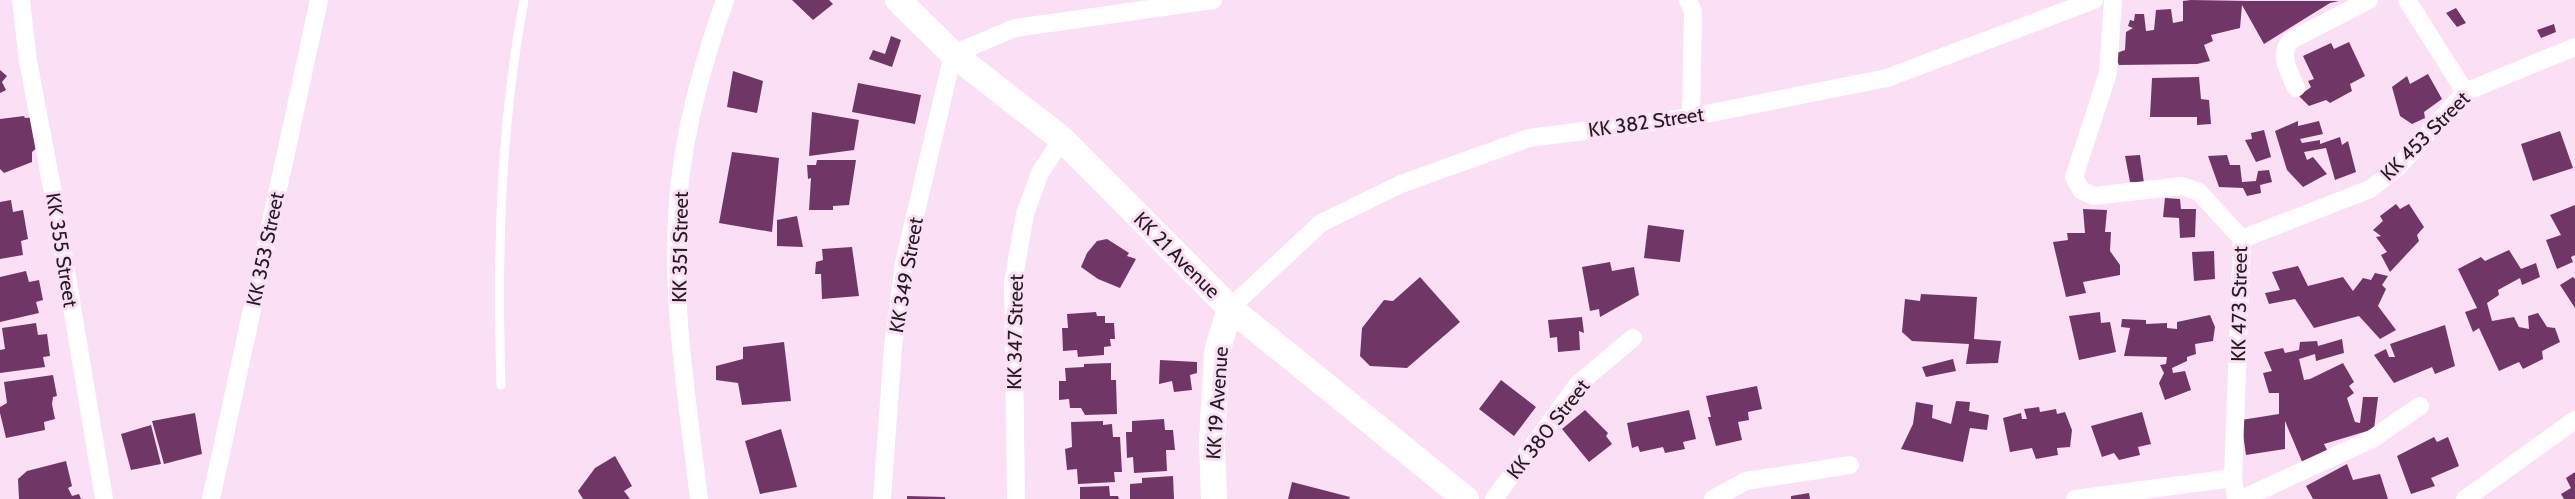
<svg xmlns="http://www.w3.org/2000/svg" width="2575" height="499" font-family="Cabin,sans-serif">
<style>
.building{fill:#703766}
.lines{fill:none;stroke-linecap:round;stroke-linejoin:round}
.lane{stroke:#fff;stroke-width:9}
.street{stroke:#fff;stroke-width:18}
.secondary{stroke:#fff;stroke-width:26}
.labels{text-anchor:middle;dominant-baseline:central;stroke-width:6;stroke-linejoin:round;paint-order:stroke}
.street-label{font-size:20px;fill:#241a22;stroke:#fbdff4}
</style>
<rect width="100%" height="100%" fill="#fbdff4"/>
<path class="building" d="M792,0H829L833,4L813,20Z
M2191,0L2249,1H2339L2330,3L2264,44L2242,5L2240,28L2211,35L2213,41L2204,45L2210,61L2197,64L2119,65L2114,54L2125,50L2126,32L2133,28L2128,26L2130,20L2134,21L2135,14H2144L2146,31L2154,30L2156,10L2171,9L2173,23L2183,21V1Z
M2456,8L2466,23L2457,27L2446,13Z
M2554,24L2556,32L2541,38L2537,30Z
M891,36L901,40L892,67L869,59L873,50L885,54Z
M2349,42L2365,76L2350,84L2352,91L2330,103L2326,100L2309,106L2299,96L2311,87L2308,81L2314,79L2303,56L2331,43L2334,49Z
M0,70L7,76L2,82L6,90L0,93Z
M733,71L763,81L757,113L727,107Z
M2428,74L2442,99L2424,112L2425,118L2412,124L2400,116L2392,87L2407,76L2410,84Z
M2199,77L2201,99L2209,100L2211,124L2197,125V117H2150L2152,78Z
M858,83L921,95L915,124L852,112Z
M812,112L859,120L854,150L809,156Z
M24,116L25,118L37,117L40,145L32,152V162L4,173L0,169V119Z
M2298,121V126L2319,121L2323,134L2300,139L2302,143L2320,140V144L2340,137L2342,145L2348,141L2356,172L2335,180L2326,148L2304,152L2307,160L2313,157L2327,174L2303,187L2287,170L2275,131Z
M2264,130L2271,157L2256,162L2245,140L2252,139L2251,133Z
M2560,131L2573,168L2533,181L2521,144Z
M732,152L779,158L772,232L719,223Z
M2140,155L2144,183L2130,182L2125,156Z
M2227,155L2230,165H2240L2242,182L2256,181L2258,171L2269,170L2272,182L2260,185L2261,193L2247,196L2243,188L2219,187L2208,156Z
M817,160H856L849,205L833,206V210H809L811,178L808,179L807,165H816Z
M2165,198L2180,199L2181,209H2196L2195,237L2180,238L2179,218L2163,217Z
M11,200L13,212L23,210L28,239L21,241L23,255L0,259V202Z
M2396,204L2400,209L2409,204L2424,227L2417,235L2419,241L2390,272L2381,255L2387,252L2376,237L2381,236L2373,230L2383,221L2380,216Z
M2575,205V255L2571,257L2573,262L2557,269L2546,240L2561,235L2550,215Z
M2083,209L2107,210L2105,232H2111L2110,251L2120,265V275L2083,282L2086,293L2066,297L2053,242L2068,240L2067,233H2085Z
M797,216L803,247L777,246V220Z
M1648,225L1684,230L1680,262L1644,258Z
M1107,239L1129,253L1127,256L1136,259L1120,288L1098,279L1081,267L1087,253L1097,241Z
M852,247L859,296L822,299L821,274H815L816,262L823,260L822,249Z
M2509,250L2521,269L2536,263L2540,277L2522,285L2520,278L2498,290L2499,295L2487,303L2492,321L2514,317L2519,327L2529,329L2528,316L2538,313L2547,327L2555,328L2560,342L2542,351L2543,359L2523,369L2519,362L2499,371L2479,328L2473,332L2465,312L2477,308L2458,269L2481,257L2485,261Z
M2214,251L2215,279L2194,281L2192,252Z
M1610,262L1612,271L1634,267L1639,295L1600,317L1599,309L1590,311L1582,267Z
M2298,266L2308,286L2343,277L2353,291L2363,278L2371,280L2375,273L2388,276L2382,285L2386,289L2378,306L2396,330L2380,339L2359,316L2314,328L2295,299L2269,304L2265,293L2280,290L2272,272Z
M26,271L29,282L39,280L43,300L36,302L39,313L0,322V277Z
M1420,277L1460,322L1407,368L1370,366L1360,356L1362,328L1384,300L1393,301Z
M2573,277L2575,279V308L2560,285Z
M1921,294L1977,297L1974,339L2001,341L1998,363L1966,364L1969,344L1912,341L1902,332L1905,299L1920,301Z
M1096,312L1097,316H1105V323H1114L1115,339H1110L1111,346L1104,347V355L1078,357L1077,350L1063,351L1062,328H1068L1067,314Z
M2100,312L2101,323L2110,322L2116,352L2079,360L2069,316Z
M2210,315L2215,327L2213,341L2195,344L2196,354L2187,357V361L2172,368L2173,373L2185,371L2191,390L2165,400L2159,383L2164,373L2160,365L2166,364L2167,357L2124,356L2130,328L2121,327L2122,319L2146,320V324L2167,323V328L2177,329V322Z
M1582,317L1584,333L1579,331L1580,350L1558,352L1557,337L1550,338L1548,320Z
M36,323L38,335L47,334L50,356L43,357L45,367L0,373V350L5,349L2,328Z
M2445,325L2455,366L2435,374L2432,367L2394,383L2374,355L2386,349L2389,357H2395L2390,344Z
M2342,339L2344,353L2316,361L2315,354L2299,359L2304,380L2310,379L2343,363L2354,382L2349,386L2354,393L2347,398L2355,422L2360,423L2363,397H2378L2374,429L2324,444L2330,456L2303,464L2285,421V449L2246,455L2241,420L2279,414V393H2269L2263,373L2272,371L2264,352L2283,348L2285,353L2299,350L2300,342L2317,341L2318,346Z
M784,342L791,401L742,405L738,383L716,380V366L743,359V347Z
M1953,359L1956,371L1926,377L1922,367Z
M1160,360L1197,362V373L1190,375L1192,390L1174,392L1172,381L1159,384Z
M1111,363V380H1116L1117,414L1085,415L1081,408H1070L1069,399L1059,400V381H1066L1065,368L1084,367V364Z
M53,375L57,396L53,397L52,404L55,419L44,422L45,430L6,438L0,413V407L7,403L4,382Z
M1501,380L1536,407L1514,436L1479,409Z
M1757,386L1762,409L1748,412L1749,420L1738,422L1742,440L1716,446L1708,417H1711L1706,396Z
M1956,401L1970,402L1969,411L1989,415L1987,430L1970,428L1963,462L1901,449L1913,424L1916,402L1933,405L1932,418L1951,424Z
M2039,407L2040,412L2056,409L2057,414L2065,412L2072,430L2070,447L2057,448L2058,455L2036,459L2032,448L2010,452L2003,418L2021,413L2022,419H2027L2024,409Z
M1585,410L1608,433L1606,436L1612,444L1589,462L1562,429Z
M1689,410L1696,439L1683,442L1685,449L1665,453L1663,447L1640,452L1638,446L1632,448L1627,423Z
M2142,412L2151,444L2138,447L2140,455L2119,460L2114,453L2102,457L2091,426Z
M195,413L202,454L164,464L152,421Z
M1164,419L1165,430H1173L1175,450H1166L1167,471L1134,473L1133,457L1127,458L1126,432H1132V421Z
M1103,421V425L1112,424L1113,437H1120L1122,472H1114L1115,482L1078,484L1077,469L1067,470L1065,449L1072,447L1071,422Z
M151,425L161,464L131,470L121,434Z
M781,429L797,487L760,494L745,441Z
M2434,437L2437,442L2448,437L2459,466L2431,478L2435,486L2411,494L2397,456Z
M615,456L632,486L624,491L630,499H583L578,491L595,468Z
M66,461L72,486L68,488L72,496L79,494L81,499H19L18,479L27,471Z
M2347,464L2353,480L2380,474L2388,499H2313L2306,486Z
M2575,472V499H2564L2561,494L2571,488L2566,478Z
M1173,476L1174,499H1130V484L1142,483V478Z
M1292,482L1350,497L1349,499H1288Z
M1109,486L1110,496H1118L1119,499H1080V487Z
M1809,493L1810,499H1791V496Z
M907,496L945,497V499H907Z"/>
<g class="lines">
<path class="lane" d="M501,385C497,255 500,128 524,0"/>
<path class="street" d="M21,0L28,61L53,193L104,499
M1688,0L1693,12L1691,117
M2113,0L2108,73L2074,177L2081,190L2094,196L2182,186L2199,192L2242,239L2233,478L2236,499
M2407,0L2465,92
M2296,88C2289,71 2278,55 2291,40L2369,0
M2242,239L2370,189L2397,168L2465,92L2575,47
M1230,308L1321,223L1401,184L1529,138L1691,117L1887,78L2094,0
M211,499L319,0
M699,499C686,387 665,271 683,159C691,105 707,51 725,0
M882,499L893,347L904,263L953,54L1015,28L1213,0
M1016,499L1013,283L1025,214L1040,173L1062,139
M1494,499L1578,384L1633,338
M1713,499L1746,481L1850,465
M2075,499L2233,478
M2242,499L2372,439L2420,406
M2465,499L2575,420"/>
<path class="secondary" d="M898,0L953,54L1062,139L1230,308L1466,499
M1214,499L1212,442L1217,352L1230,308"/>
</g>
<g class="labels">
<g class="street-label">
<text transform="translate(1646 122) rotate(-8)">KK 382 Street</text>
<text transform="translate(2425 136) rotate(-45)">KK 453 Street</text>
<text transform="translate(680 247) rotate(-89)">KK 351 Street</text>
<text transform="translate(265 249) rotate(-78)">KK 353 Street</text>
<text transform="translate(62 250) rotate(81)">KK 355 Street</text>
<text transform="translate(1177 255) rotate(45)">KK 21 Avenue</text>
<text transform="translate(906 275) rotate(-80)">KK 349 Street</text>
<text transform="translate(2239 304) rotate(-89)">KK 473 Street</text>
<text transform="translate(1015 332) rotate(-89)">KK 347 Street</text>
<text transform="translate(1217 403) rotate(-86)">KK 19 Avenue</text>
<text transform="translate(1548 429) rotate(-52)">KK 380 Street</text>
</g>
</g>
</svg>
